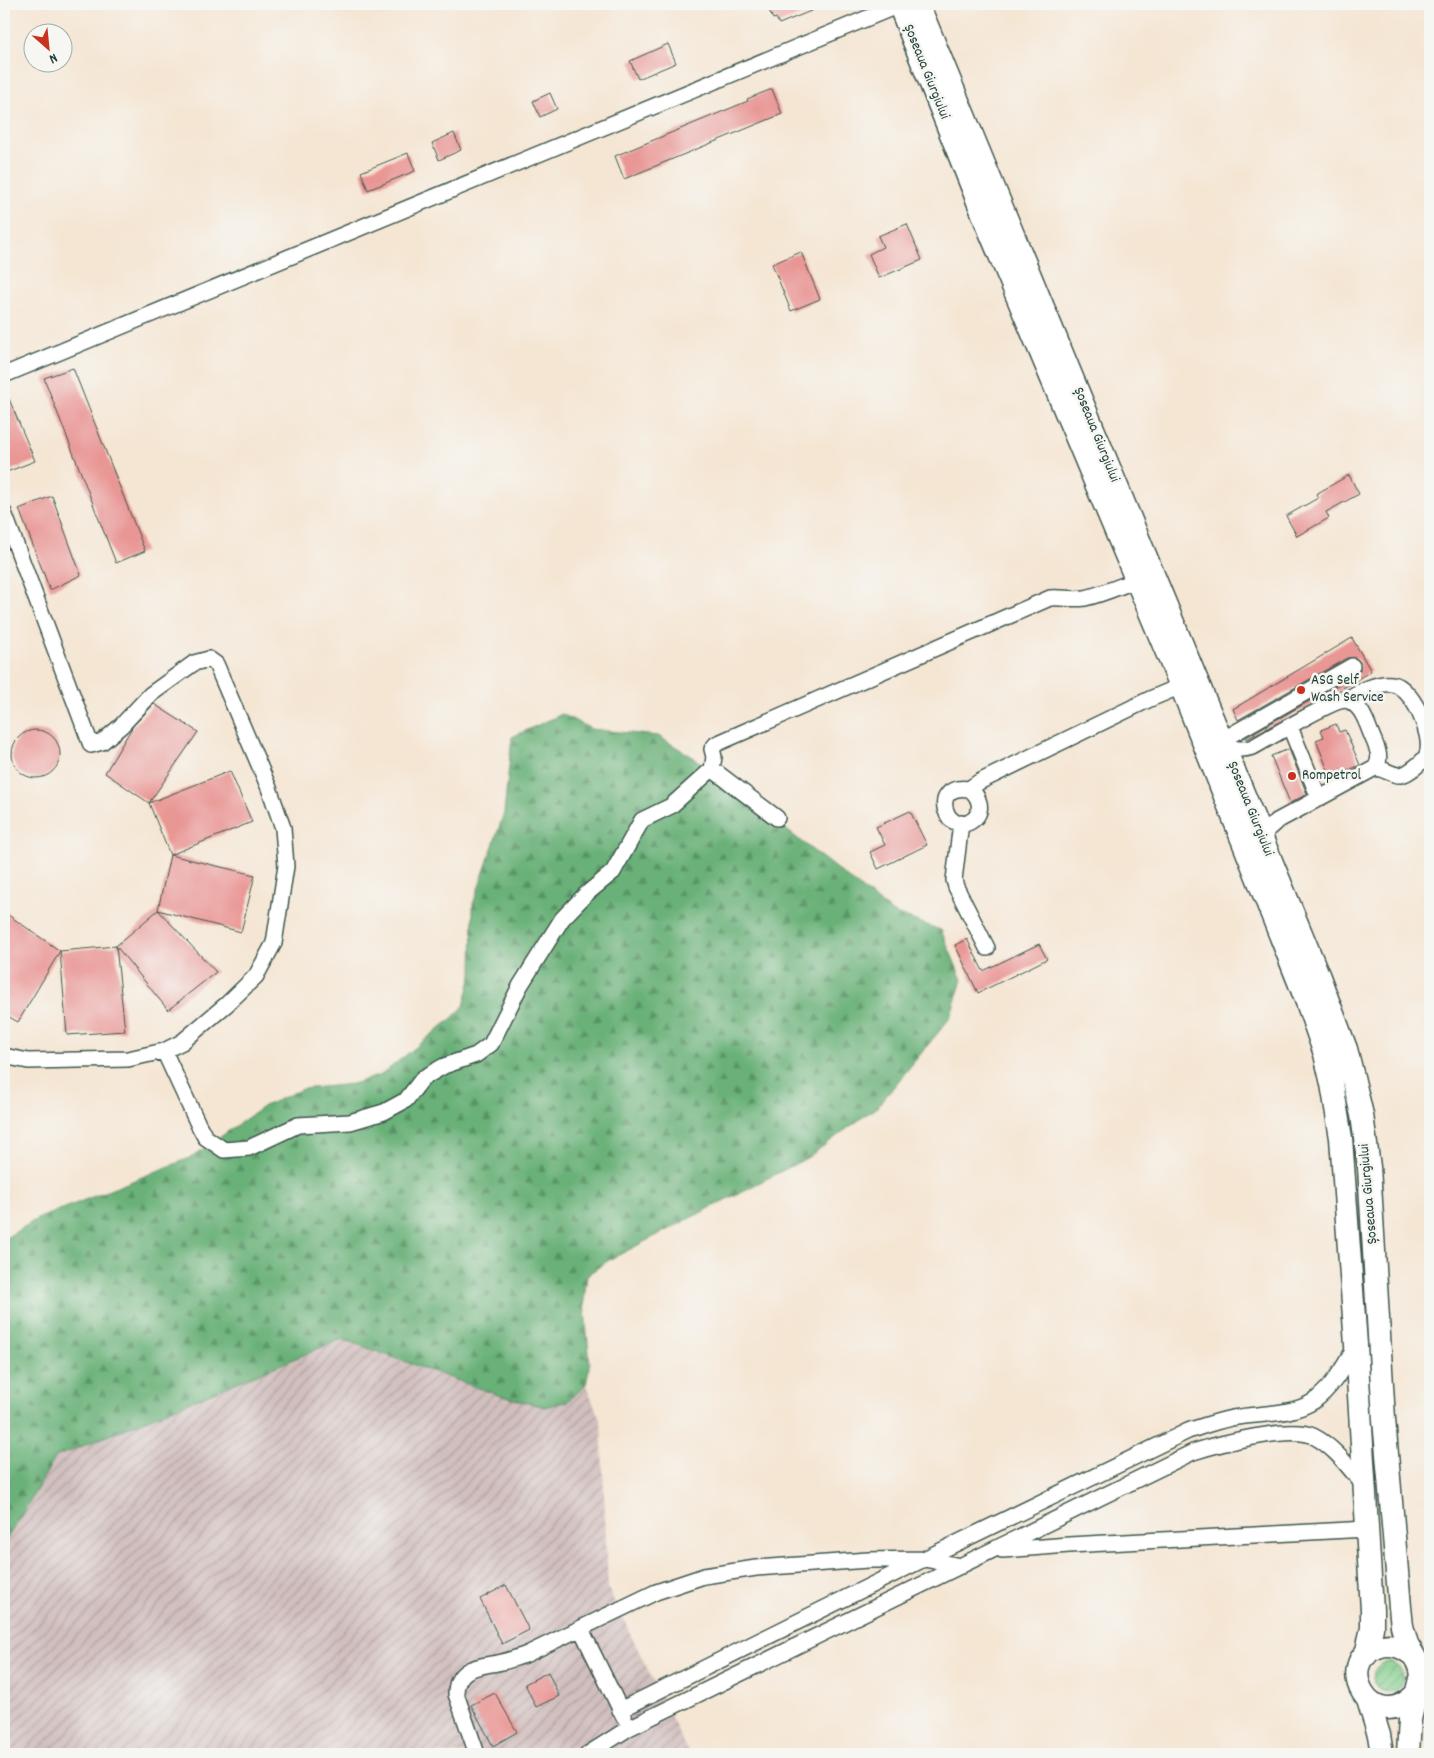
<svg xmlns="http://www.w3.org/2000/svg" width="1434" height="1758" font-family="Dekko,sans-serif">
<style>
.industrial{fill:url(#industrial-furrows)}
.forest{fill:url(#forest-firs);stroke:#447756}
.garden{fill:url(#garden-furrows);stroke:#508660}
.building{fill:#e99795}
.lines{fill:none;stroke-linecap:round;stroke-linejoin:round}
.minor-casing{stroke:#3f564c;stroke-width:18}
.highway-casing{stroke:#3f564c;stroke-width:25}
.minor{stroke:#fff;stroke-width:15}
.highway{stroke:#fff;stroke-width:22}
.poi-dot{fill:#c8321e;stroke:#f6f6f2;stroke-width:2}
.labels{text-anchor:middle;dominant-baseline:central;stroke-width:5;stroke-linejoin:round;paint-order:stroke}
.street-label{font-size:15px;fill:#1f3d34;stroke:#f6f6f2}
.poi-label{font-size:15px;fill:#1f3d34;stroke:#f6f6f2;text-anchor:start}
</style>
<defs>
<pattern id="industrial-furrows" width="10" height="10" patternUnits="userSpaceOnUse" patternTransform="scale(1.25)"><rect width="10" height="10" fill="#d1bfbe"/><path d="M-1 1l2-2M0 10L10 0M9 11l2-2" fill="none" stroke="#a99c9b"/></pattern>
<pattern id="forest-firs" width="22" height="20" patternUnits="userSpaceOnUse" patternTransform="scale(1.25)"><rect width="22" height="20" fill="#69b178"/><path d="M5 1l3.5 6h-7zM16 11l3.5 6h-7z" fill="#569163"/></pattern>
<pattern id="garden-furrows" width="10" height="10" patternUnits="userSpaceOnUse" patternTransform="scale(1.25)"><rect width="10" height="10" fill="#82ce8d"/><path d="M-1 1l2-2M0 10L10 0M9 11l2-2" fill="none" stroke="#6aa874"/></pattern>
</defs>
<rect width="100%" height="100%" fill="#f6f6f2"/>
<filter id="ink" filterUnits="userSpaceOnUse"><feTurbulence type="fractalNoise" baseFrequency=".02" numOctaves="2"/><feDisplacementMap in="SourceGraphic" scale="10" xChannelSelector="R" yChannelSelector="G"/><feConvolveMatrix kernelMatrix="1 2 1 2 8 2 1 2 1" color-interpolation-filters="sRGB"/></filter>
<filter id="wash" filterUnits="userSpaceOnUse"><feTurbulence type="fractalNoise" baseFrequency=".0096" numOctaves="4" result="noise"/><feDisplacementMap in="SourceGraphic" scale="20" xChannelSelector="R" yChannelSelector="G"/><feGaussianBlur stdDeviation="1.12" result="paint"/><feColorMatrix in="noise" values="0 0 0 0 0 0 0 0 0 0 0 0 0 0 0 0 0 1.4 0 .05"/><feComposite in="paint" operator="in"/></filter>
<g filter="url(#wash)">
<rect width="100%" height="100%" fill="#f5e6d4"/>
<path class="industrial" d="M342,1339L498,1395L545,1407L568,1401L586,1385L601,1422L608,1588L689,1754H4V1544L56,1457Z"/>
<path class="forest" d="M562,714L591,729L658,736L693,757L893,913L941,930L962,980L950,1018L878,1106L807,1158L609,1260L587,1275L584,1300L590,1364L586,1385L568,1401L545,1407L498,1395L342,1339L56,1457L4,1544V1239L37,1219L192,1157L264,1106L302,1089L352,1084L381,1075L451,1019L464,1006L472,975L473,904L504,813L512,737Z"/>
<path class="garden" d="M1373 1677a15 15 0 1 1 30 0a15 15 0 1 1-30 0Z"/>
<g id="blocks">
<path class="building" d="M778,4H828L779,24L776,18L773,19L768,8Z
M668,44L676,63L638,79L630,61Z
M772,89L782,114L624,179L615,156L748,101L747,99Z
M550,93L557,109L540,117L533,101Z
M454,133L461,150L439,160L432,143Z
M408,153L415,171L368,190L361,172Z
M907,224L922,260L879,278L869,254L883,247L878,236Z
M801,252L820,299L791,311L772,264Z
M73,368L145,551L116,563L44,378Z
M4,387L35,461L4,473Z
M1349,475L1359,494L1326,512L1329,518L1297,536L1286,516L1318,498L1316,494Z
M52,496L81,575L50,590L19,509Z
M1352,638L1371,671L1330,696L1246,739V737L1357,674L1360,670V662L1356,658H1347L1238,720L1233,709Z
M154,704L198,732L149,803L105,773L133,726Z
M1336,724L1339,732L1345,730L1360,765L1331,778L1316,740L1324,737L1321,730Z
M12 754a24 24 0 1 1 48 0a24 24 0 1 1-48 0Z
M1289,749L1307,794L1290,803L1271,756Z
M230,771L252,822L170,855L149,803Z
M910,811L927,845L878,869L870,852L885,845L876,827Z
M170,855L255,875L241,932L158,910Z
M158,910L216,972L168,1010L116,946Z
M4,912L60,951L18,1022L4,1014Z
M967,939L983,971L1039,944L1047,959L978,993L955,945Z
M116,946L125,1031L67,1035L60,951Z
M506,1585L529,1630L502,1644L480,1599Z
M548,1672L559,1696L536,1707L525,1684Z
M495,1693L517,1732L493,1746L471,1705Z"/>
</g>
</g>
<g filter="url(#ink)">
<use href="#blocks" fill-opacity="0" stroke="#3f564c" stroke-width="1"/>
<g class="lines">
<defs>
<path id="minor" d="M4,375L899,5
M4,513L91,745L102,742L121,726L151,694L194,663L209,659L216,664L269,788L283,828L286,866L274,943L256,976L227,1004L182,1042L164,1051L128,1059L28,1061L4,1056
M1345,700C1359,692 1376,682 1392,684C1412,686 1434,736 1427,754C1425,760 1419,764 1414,768C1410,771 1406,774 1401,775C1392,776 1384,768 1375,768
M1290,727L1319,798
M1222,740L1352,666
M1224,744C1234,749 1241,751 1253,747C1268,739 1337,696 1349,701C1362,706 1367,724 1372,736C1376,746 1383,758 1375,768L1277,821L1268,829L1262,839
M712,769L777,818
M969,789C979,795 984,810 974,819C948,841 926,783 969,789L979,782L1150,699L1181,686
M961,823L954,880L956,887L987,948
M164,1051L198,1124L205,1137L224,1150L249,1148L298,1125L350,1122L384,1112L406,1100L423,1078L444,1066L476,1055L491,1044L520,986L562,919L585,895L613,872L642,820L671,806L712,769L714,757L712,749L716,744L1050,598C1061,597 1073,600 1085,598C1103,594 1120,586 1137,580
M1002,1550L1069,1545L1367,1529
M581,1629L624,1717
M620,1710L924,1559L1188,1431C1203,1426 1217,1421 1232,1418C1258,1413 1291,1416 1314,1401C1333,1387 1344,1366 1356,1346
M477,1754L456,1694C456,1665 481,1667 502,1662C510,1660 518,1657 525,1655L656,1592L704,1576L756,1568L868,1560L924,1559L961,1566
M588,1754L629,1728L1193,1452C1218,1444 1291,1425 1313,1436C1335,1447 1350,1469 1365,1487"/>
<path id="highway" d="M899,4L991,234L1181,686L1307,1002L1325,1054L1332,1084L1341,1138L1356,1345L1372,1610V1628L1366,1655
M918,4L1319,977L1346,1049L1353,1077L1362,1115L1369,1167L1384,1419L1400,1607L1402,1626L1407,1644L1419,1665L1421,1675L1410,1719L1408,1754
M1414,1656C1403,1647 1392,1642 1378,1647C1332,1661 1371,1738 1415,1695
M1368,1700L1379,1735L1382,1754"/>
</defs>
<use href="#minor" class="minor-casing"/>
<use href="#highway" class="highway-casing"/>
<use href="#minor" class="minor"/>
<use href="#highway" class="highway"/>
</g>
</g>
<g class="poi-dot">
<circle cx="1301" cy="690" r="5"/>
<circle cx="1292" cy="776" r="5"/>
</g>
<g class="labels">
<g class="street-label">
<text transform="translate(926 72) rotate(68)">Șoseaua Giurgiului</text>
<text transform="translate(1096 435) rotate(68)">Șoseaua Giurgiului</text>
<text transform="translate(1250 809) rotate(68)">Șoseaua Giurgiului</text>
<text transform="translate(1369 1194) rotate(-95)">Șoseaua Giurgiului</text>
</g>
<g class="poi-label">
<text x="1311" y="681">ASG Self<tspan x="1311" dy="17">Wash Service</tspan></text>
<text x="1302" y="776">Rompetrol</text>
</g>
</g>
<rect width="1434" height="1758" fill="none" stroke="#f6f6f2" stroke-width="20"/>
<g transform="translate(48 48) rotate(153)"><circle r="24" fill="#f6f6f2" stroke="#a0aca6"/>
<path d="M0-4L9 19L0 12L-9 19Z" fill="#c8321e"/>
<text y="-8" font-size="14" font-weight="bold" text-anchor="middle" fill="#1f3d34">N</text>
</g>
</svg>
